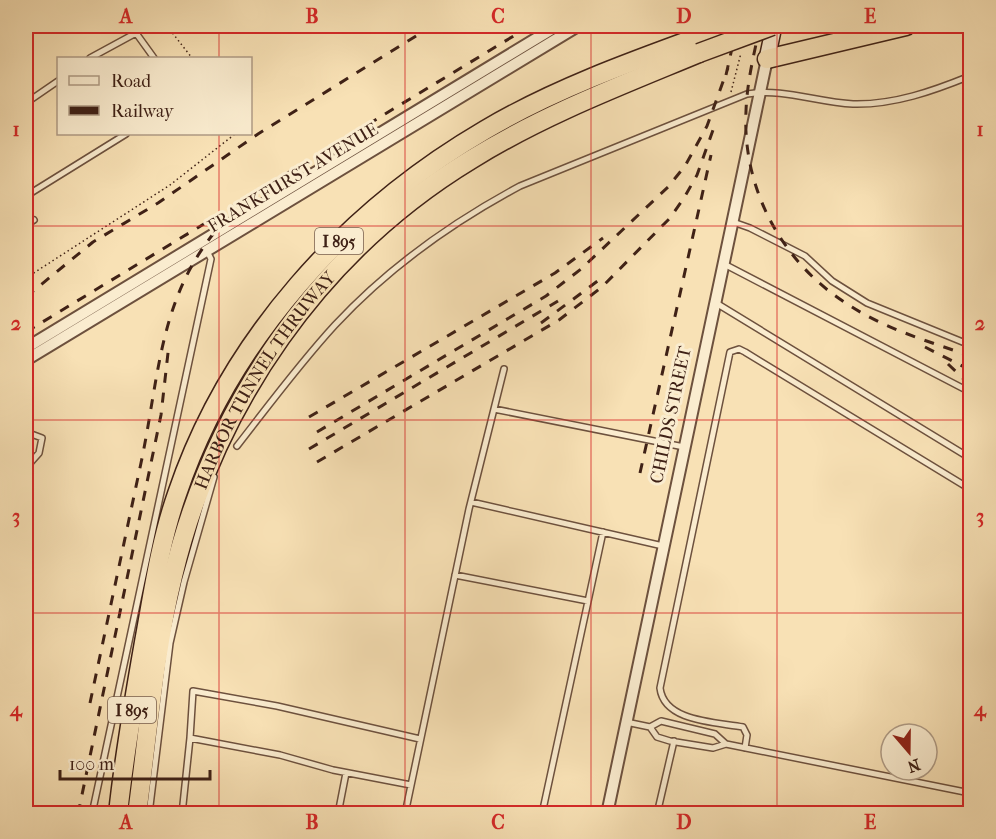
<svg xmlns="http://www.w3.org/2000/svg" width="996" height="839" font-family="'IM FELL French Canon',serif">
<style>
.lines{fill:none;stroke-linecap:round;stroke-linejoin:round}
.lane-casing{stroke:#6d513e;stroke-width:8}
.street-casing{stroke:#6d513e;stroke-width:14}
.secondary-casing{stroke:#3f2116;stroke-width:18}
.highway-casing{stroke:#3f2116;stroke-width:21}
.path{stroke:#3f2116;stroke-width:1.5;stroke-dasharray:1.5 3;stroke-linecap:butt}
.lane{stroke:#faeccf;stroke-width:5}
.street{stroke:#faeccf;stroke-width:10}
.secondary{stroke:#faeccf;stroke-width:15}
.highway{stroke:#f8e1b5;stroke-width:18}
.rail{stroke:#3f2116;stroke-width:3;stroke-dasharray:10 10;stroke-linecap:butt}
.highway-bridge-casing{stroke:#3f2116;stroke-width:21;stroke-linecap:butt}
.highway-bridge{stroke:#f8e1b5;stroke-width:18}
.grid{fill:none;stroke:#d62828;stroke-width:1.5;stroke-opacity:0.55}
.labels{text-anchor:middle;dominant-baseline:central;stroke-width:6;stroke-linejoin:round;paint-order:stroke}
.shield{fill:#faeccf;stroke:#775e4e;stroke-width:1.5}
.shield-label{font-size:16px;font-weight:bold;fill:#3f2116}
.street-label{font-size:18px;fill:#3f2116;stroke:#faeccf}
.neatline{fill:none;stroke:#d62828;stroke-width:2}
.grid-label{font-size:20px;text-anchor:middle;font-weight:bold;fill:#d62828}
</style>
<rect width="100%" height="100%" fill="#f8e1b5"/>
<filter id="stains"><feTurbulence type="fractalNoise" baseFrequency=".00333" numOctaves="4"/><feColorMatrix values="0 0 0 0 .2 0 0 0 0 .09 0 0 0 0 .02 0 0 0 .5 -.17"/></filter>
<radialGradient id="worn" r=".72"><stop offset=".6" stop-color="#630" stop-opacity="0"/><stop offset="1" stop-color="#630" stop-opacity=".3"/></radialGradient>
<g class="lines">
<defs>
<path id="lane" d="M90,58L136,33L154,58
M26,103L58,81
M26,196L126,134
M733,222L750,228L805,256L832,281L867,303L970,345
M26,225L34,220
M724,264L970,392
M716,303L970,458
M494,409L684,447
M26,432L42,438L39,453L31,462L26,460
M237,446C269,405 300,363 335,325C389,267 451,223 520,186L747,94C783,88 816,102 853,104C894,105 933,91 970,76
M471,502L663,546
M455,575L588,601
M626,722L650,727L657,737L670,741L713,748L726,744L715,734L661,721L650,727
M726,744L970,793
M745,748L747,735L743,727C716,722 664,722 660,688L730,352L739,349L745,352L970,489
M411,785L333,770L280,755L190,738L193,691L277,706L420,739
M406,809L432,814
M92,814L211,259L207,251
M149,814L170,643L184,582L214,477
M182,814L190,738
M338,814L346,773
M405,814L469,509L504,369
M542,814L603,532
M657,814L674,741
M966,814L970,794"/>
<path id="street" d="M26,348L557,26
M26,360L578,26
M607,814L767,59"/>
<path id="secondary" d="M767,59L774,26"/>
<g id="highway">
<path d="M767,59L906,26"/>
<path d="M118,814C124,756 134,699 144,642C153,593 160,542 177,494C229,340 345,212 485,130C561,85 647,56 729,26"/>
<path id="s1" d="M137,814C148,734 154,654 173,576C214,404 320,251 472,159C543,115 622,85 699,53"/>
</g>
</defs>
<use href="#lane" class="lane-casing"/>
<use href="#street" class="street-casing"/>
<use href="#secondary" class="secondary-casing"/>
<use href="#highway" class="highway-casing"/>
<path class="path" d="M167,26L192,58
M731,92L741,53
M26,278L170,185L235,134"/>
<use href="#lane" class="lane"/>
<use href="#street" class="street"/>
<use href="#secondary" class="secondary"/>
<use href="#highway" class="highway"/>
<path class="rail" d="M760,26C754,54 747,82 746,111C742,191 784,266 852,307C888,330 931,342 970,356
M726,75L737,26
M26,297L93,242L158,203L258,134L432,26
M541,323L599,280
M26,332L530,26
M925,347L970,370
M948,364L970,385
M309,417L555,273L603,238
M317,432L546,296L581,269L668,187L685,166L707,126L728,68
M309,449L558,301
M317,462L559,320L602,287L670,218L684,198L697,175L713,130
M640,473L711,155
M90,703C107,623 124,543 141,463C161,368 159,286 232,213
M78,814L161,415L169,344"/>
<defs>
<path id="highway-bridge" d="M699,53L772,26"/>
</defs>
<use href="#highway-bridge" class="highway-bridge-casing"/>
<use href="#highway-bridge" class="highway-bridge"/>
</g>
<path class="grid" d="M219,26V58M405,26V814M591,26V814M777,26V814M219,134V814M26,226H970M26,420H970M26,613H970"/>
<g class="labels">
<g class="shield">
<rect x="315" y="228" width="48" height="26" rx="4.5"/>
<rect x="108" y="697" width="48" height="26" rx="4.5"/>
</g>
<g class="shield-label">
<text x="339" y="241">I 895</text>
<text x="132" y="710">I 895</text>
</g>
<g class="street-label">
<text transform="translate(293 178) rotate(-31)">FRANKFURST AVENUE</text>
<text stroke="none"><textPath href="#s1" startOffset="459">HARBOR TUNNEL THRUWAY</textPath></text>
<text transform="translate(671 415) rotate(-78)">CHILDS STREET</text>
</g>
</g>
<rect width="996" height="839" fill="none" stroke="#f8e1b5" stroke-width="66"/>
<rect x="57" y="57" width="195" height="78" fill="#faeccf" stroke="#af9b85" stroke-width="1.5"/>
<rect x="69" y="76" width="30" height="9" fill="#faeccf" stroke="#af9b85" stroke-width="1.5"/>
<text x="111" y="87" font-size="18" fill="#3f2116">Road</text>
<rect x="69" y="106" width="30" height="9" fill="#3f2116" stroke="#af9b85" stroke-width="1.5"/>
<text x="111" y="117" font-size="18" fill="#3f2116">Railway</text>
<g transform="translate(909 752) rotate(160)"><circle r="28" fill="#faeccf" stroke="#af9b85" stroke-width="1.5"/>
<path d="M0-4.5L10 22L0 15L-10 22Z" fill="#8f2418"/>
<text y="-9" font-size="16" font-weight="bold" text-anchor="middle" fill="#3f2116">N</text>
</g>
<path d="M60 770v9h150v-9" fill="none" stroke="#3f2116" stroke-width="3"/>
<text x="69" y="770" font-size="18" fill="#3f2116" stroke="#faeccf" stroke-width="4.5" paint-order="stroke">100 m</text>
<rect x="33" y="33" width="930" height="773" class="neatline"/>
<g class="grid-label">
<text x="126" y="23">A</text>
<text x="312" y="23">B</text>
<text x="498" y="23">C</text>
<text x="684" y="23">D</text>
<text x="870" y="23">E</text>
<text x="16" y="136">1</text>
<text x="980" y="136">1</text>
<text x="16" y="330">2</text>
<text x="980" y="330">2</text>
<text x="16" y="523">3</text>
<text x="980" y="523">3</text>
<text x="16" y="716">4</text>
<text x="980" y="716">4</text>
<text x="126" y="829">A</text>
<text x="312" y="829">B</text>
<text x="498" y="829">C</text>
<text x="684" y="829">D</text>
<text x="870" y="829">E</text>
</g>
<rect width="100%" height="100%" filter="url(#stains)"/>
<rect width="100%" height="100%" fill="url(#worn)"/>
</svg>
